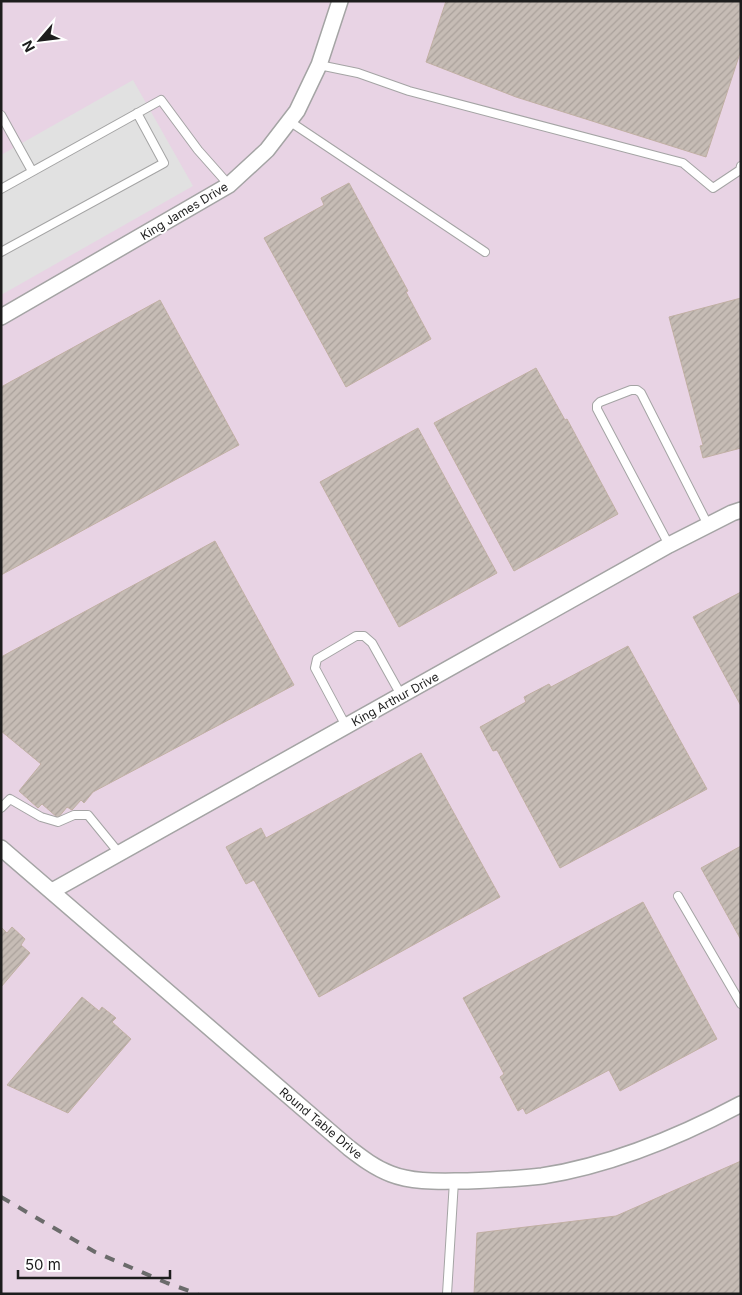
<svg xmlns="http://www.w3.org/2000/svg" width="742" height="1295" font-family="Inter,sans-serif">
<style>
.industrial{fill:#e8d3e4}
.parking{fill:#e1e1e1}
.building{fill:url(#building-hatch);stroke:#c1b0a4}
.lines{fill:none;stroke-linecap:round;stroke-linejoin:round}
.service-casing{stroke:#a4a4a4;stroke-width:10}
.minor-casing{stroke:#a4a4a4;stroke-width:18}
.service{stroke:#fff;stroke-width:8}
.minor{stroke:#fff;stroke-width:15}
.rail{stroke:#6b6b6b;stroke-width:4;stroke-dasharray:10 10;stroke-linecap:butt}
.labels{text-anchor:middle;dominant-baseline:central;stroke-width:4;stroke-linejoin:round;paint-order:stroke}
.street-label{font-size:12px;fill:#1d1d1d;stroke:#fff}
</style>
<defs>
<pattern id="building-hatch" width="6" height="6" patternUnits="userSpaceOnUse" patternTransform="scale(1.25)"><rect width="6" height="6" fill="#c6bcb5"/><path d="M-1 1l2-2M0 6l6-6M5 7l2-2" fill="none" stroke="#aaa19b"/></pattern>
</defs>
<rect width="100%" height="100%" fill="#efeae2"/>
<path class="industrial" d="M1,1H741V1294H1Z"/>
<path class="parking" d="M133,80L193,186L1,295V155Z"/>
<path class="building" d="M446,1H741V50L706,157L516,97L426,62Z
M349,183L408,291L406,292L431,339L346,387L264,238L324,205L321,198Z
M741,298V448L703,458L700,446L703,445L669,317Z
M160,300L239,445L1,575V387Z
M536,368L565,420L567,419L618,514L514,571L434,423Z
M418,428L497,573L399,627L320,482Z
M215,541L294,685L93,792L84,803L81,800L72,810L67,807L58,818L42,804L38,808L19,791L41,764L1,731V657Z
M741,592V706L693,617Z
M628,646L707,789L560,868L497,750L493,751L480,727L526,702L524,697L549,684L551,687Z
M421,753L500,897L319,997L254,880L246,884L226,847L261,828L266,838Z
M741,846V940L701,868Z
M643,902L717,1039L620,1091L609,1070L526,1114L523,1108L518,1111L500,1077L504,1074L463,998Z
M1,927L7,933L12,927L25,939L21,945L30,953L1,987Z
M82,997L99,1011L102,1007L116,1018L112,1022L131,1039L68,1113L7,1085Z
M741,1161V1294H474L477,1233L616,1216Z"/>
<g class="lines">
<defs>
<path id="service" d="M319,65L358,73L409,91L683,163L713,188L740,170L741,166
M1,115L32,171
M289,121L485,252
M1,189L161,100L198,150L229,185
M1,252L164,163L137,113
M669,545L597,409V405L600,402L631,390H637L641,393L708,525
M346,726L315,668L317,659L356,636H364L372,643L401,695
M1,808L10,799L41,817L58,822L74,815H88L119,853
M678,896L741,1004
M447,1294L454,1181"/>
<path id="minor" d="M1,317L229,185L267,150L297,111L319,65L340,1
M1,848L349,1148C362,1158 375,1168 391,1174C414,1183 442,1181 466,1181C491,1180 517,1179 542,1176C612,1165 679,1137 741,1104
M52,891L669,545L732,513L741,510"/>
</defs>
<use href="#service" class="service-casing"/>
<use href="#minor" class="minor-casing"/>
<use href="#service" class="service"/>
<use href="#minor" class="minor"/>
<path class="rail" d="M1,1197L95,1252L167,1283L198,1294"/>
</g>
<g class="labels">
<g class="street-label">
<text transform="translate(184 211) rotate(-31)">King James Drive</text>
<text transform="translate(395 699) rotate(-29)">King Arthur Drive</text>
<text transform="translate(321 1123) rotate(40)">Round Table Drive</text>
</g>
</g>
<rect width="742" height="1295" fill="none" stroke="#1d1d1d" stroke-width="5"/>
<g transform="translate(40 40) rotate(242)" stroke="#ffffff" stroke-width="4" paint-order="stroke">
<path d="M0-4L9 19L0 12L-9 19Z" fill="#1d1d1d"/>
<text y="-8" font-size="14" font-weight="bold" text-anchor="middle" fill="#1d1d1d">N</text>
</g>
<path d="M18 1270v8h152v-8" fill="none" stroke="#1d1d1d" stroke-width="2.5"/>
<text x="25" y="1270" font-size="15" fill="#1d1d1d" stroke="#ffffff" stroke-width="4" paint-order="stroke">50 m</text>
</svg>
